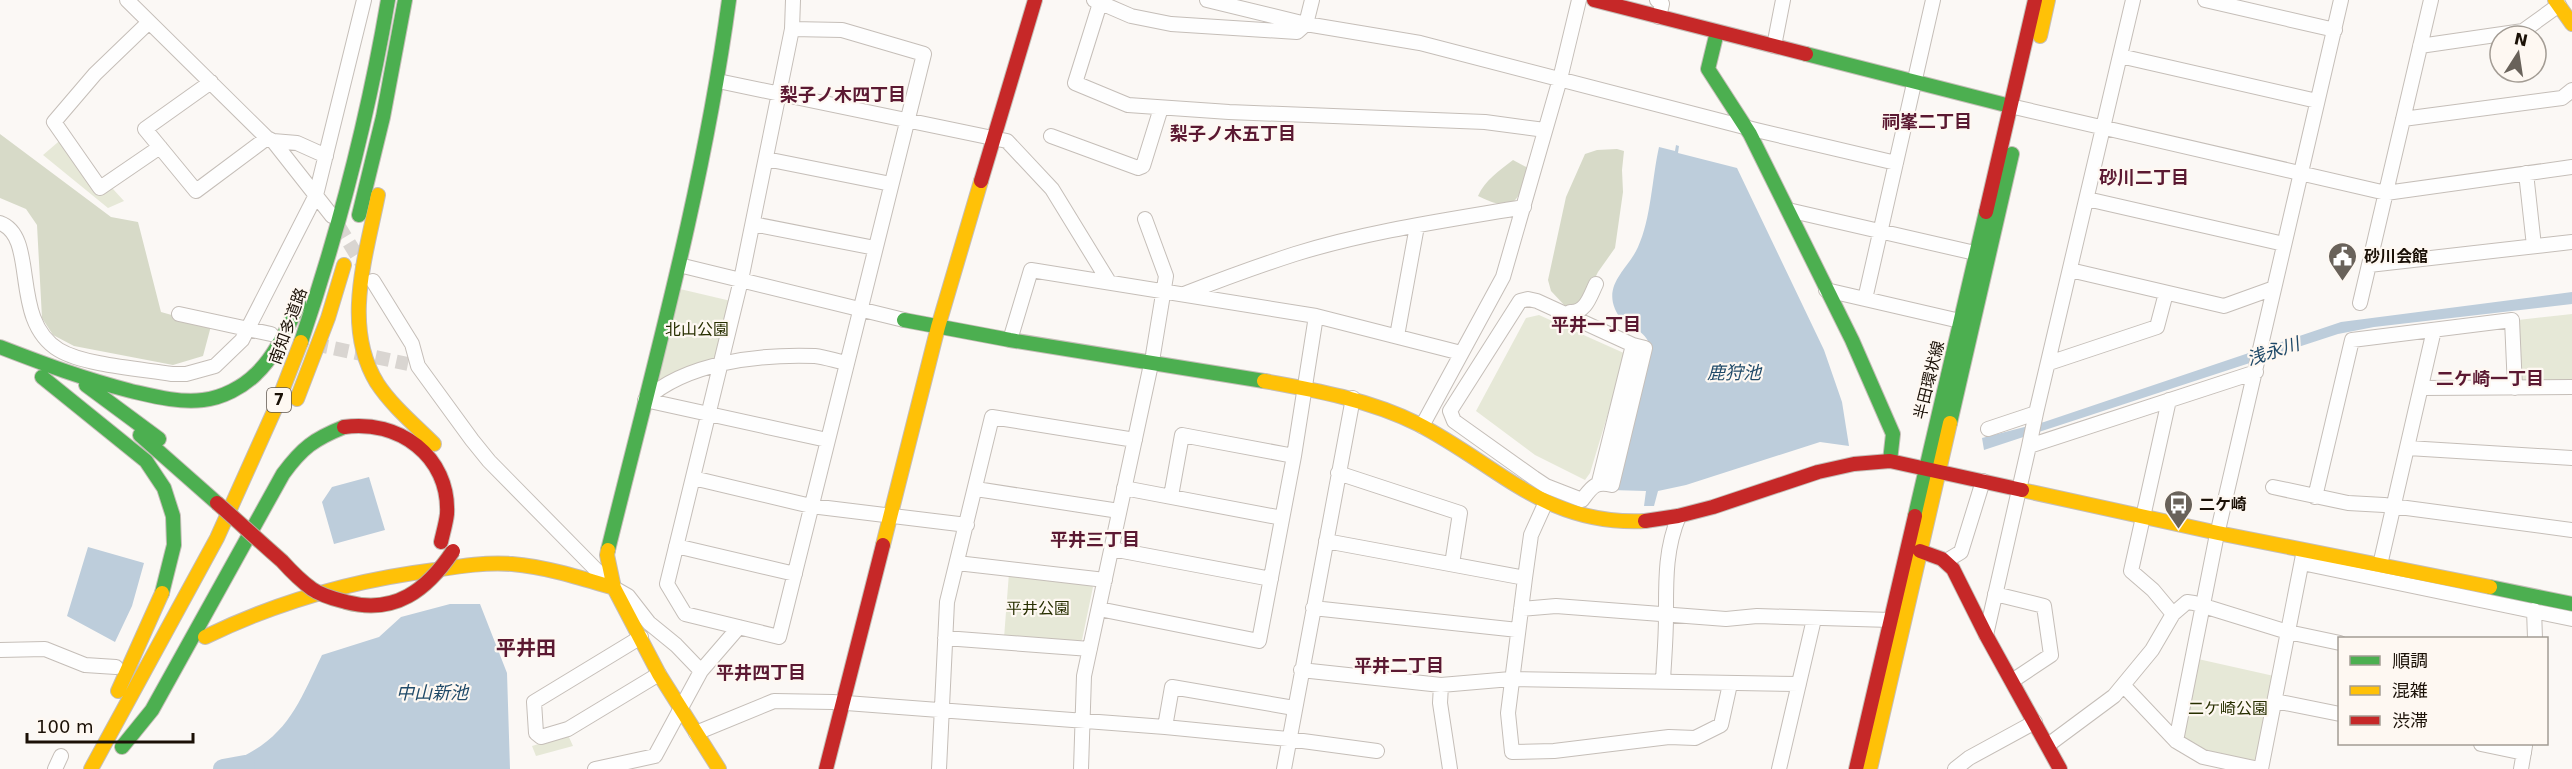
<svg xmlns="http://www.w3.org/2000/svg" width="2572" height="769" font-family="'DejaVu Sans','Noto Sans JP',sans-serif">
<style>
.green{fill:#e6e8d7}
.forest{fill:#d7dac8}
.water{fill:#bdcddb}
.lines{fill:none;stroke-linecap:round;stroke-linejoin:round}
.river{stroke:#bdcddb;stroke-width:20}
.street-tunnel{stroke:#d9d5d1;stroke-width:14;stroke-dasharray:14 7;stroke-linecap:butt}
.street-casing{stroke:#c5beb8;stroke-width:16}
.fast-casing{stroke:#c5beb8;stroke-width:16}
.slow-casing{stroke:#c5beb8;stroke-width:16}
.jam-casing{stroke:#c5beb8;stroke-width:16}
.street{stroke:#fefefe;stroke-width:14}
.fast{stroke:#4caf50;stroke-width:14}
.slow{stroke:#ffc107;stroke-width:14}
.jam{stroke:#c62828;stroke-width:14}
.jam-bridge-casing{stroke:#b7ae9c;stroke-width:16;stroke-linecap:butt}
.jam-bridge{stroke:#c62828;stroke-width:14}
.labels{text-anchor:middle;dominant-baseline:central;stroke-width:4.5;stroke-linejoin:round;paint-order:stroke}
.shield{fill:#fef8f2;stroke:#5f564e;stroke-width:1.5}
.shield-label{font-size:15px;font-weight:bold;fill:#1b1107}
.poi-label{font-size:16px;font-weight:bold;fill:#1b1107;stroke:#fef8f2;text-anchor:start}
.street-label{font-size:16px;fill:#1b1107;stroke:#fef8f2}
.park-label{font-size:16px;fill:#282f00;stroke:#fef8f2}
.neighbourhood-label{font-size:18px;font-weight:bold;fill:#5b1932;stroke:#fef8f2}
.water-label{font-size:18px;font-style:italic;fill:#1f4968;stroke:#fef8f2}
.quarter-label{font-size:20px;font-weight:bold;fill:#5b1932;stroke:#fef8f2}
</style>
<rect width="100%" height="100%" fill="#fbf8f5"/>
<path class="green" d="M64,137L100,188L113,189L124,201L108,208L43,155Z
M680,289L731,301L717,358L665,383L657,381Z
M2572,314V382L2523,383L2519,379L2518,320Z
M1539,315L1626,354L1590,473L1585,480L1535,455L1476,411L1526,318Z
M1009,573L1090,584L1093,587L1082,640L1078,642L1004,638Z
M2198,659L2274,676L2257,758L2252,762L2204,751L2185,740L2183,734Z
M568,735L573,746L536,756L532,746Z"/>
<path class="forest" d="M0,134L111,217L138,222L161,312L211,326L203,356L173,365L74,346L53,335L42,318L37,225L26,209L0,198Z
M1617,149L1624,151L1622,170L1623,192L1615,248L1598,272L1581,306L1566,307L1551,291L1548,280L1566,197L1585,154L1597,150Z
M1513,160L1528,168C1518,203 1515,214 1478,196C1485,180 1499,171 1513,160Z"/>
<path class="water" d="M1676,145L1679,146L1678,153L1737,168L1824,350L1842,402L1849,446L1820,442L1686,485L1658,491L1654,506H1644L1646,491L1611,490L1648,341C1641,327 1621,325 1615,309C1604,283 1629,268 1638,247C1651,219 1652,178 1659,147L1675,151Z
M2572,292V304L2374,327L2338,334L1984,450L1982,438L2044,422L2341,322Z
M369,477L385,530L334,544L322,502L332,487Z
M88,547L144,563L132,606L115,642L67,616Z
M450,604H480L507,673L510,769H247L242,757C290,733 300,700 322,655L379,637L401,617Z"/>
<g class="lines">
<path class="river" d="M223,769L245,765"/>
<path class="street-tunnel" d="M338,225L364,267
M314,344L408,364"/>
<defs>
<path id="street" d="M127,0L267,138L273,141L332,216
M1094,0L1131,16L1171,24L1297,32L1306,24L1312,0
M1101,0L1075,83L1128,105L1229,112L1485,122L1545,130
M1207,0L1306,24L1420,43L1756,130L1896,163
M1657,0L1662,4L1659,17
M2205,0L2335,30
M149,22L95,74L54,122L100,188L160,147
M792,29L842,30L924,54L779,637L685,614L667,584L741,280L792,29L793,0
M1774,46L1783,0
M2420,46L2523,31L2559,5
M2120,56L2317,101
M718,81L1007,141L1052,189L1109,282
M211,82L145,129L196,191L267,138
M2010,106L2386,193L2572,167
M2403,119L2562,98L2572,90
M1051,136L1138,168L1143,166L1161,108
M273,141L297,143L326,156
M766,159L891,184
M2526,173L2534,246
M2087,199L2284,244
M1788,210L1975,253
M0,223C39,237 9,320 59,350C84,365 141,369 172,374H186L215,366L242,340L316,195L364,0
M753,224L875,248
M679,265L904,320
M2369,265L2572,242
M2070,270L2224,306L2274,288
M373,281L412,344L418,366L472,440L489,461L614,588L628,596L649,623L676,645L701,671
M1826,290L1960,321
M1184,294C1220,280 1258,266 1295,254C1369,231 1448,220 1524,207
M1865,299L1933,0
M2360,303L2431,0
M179,314L271,334
M1569,318L1570,312C1586,313 1590,296 1596,284
M1397,336L1417,226
M1010,340L1031,270L1316,316L1461,353
M2049,363L2157,327L2166,293
M2422,388L2572,387
M645,400C687,362 760,354 815,356C825,357 836,361 846,363
M645,400L827,440
M2169,400L2131,571L2153,590L2173,614
M1422,426L1503,277L1560,79L1579,0
M1988,429L2036,413L2133,0
M2029,446L2036,413
M2408,448L2572,458
M1338,473L1460,513L1452,564
M693,478L811,506L967,525
M1599,482L1633,345L1537,301L1528,299L1520,301L1450,411L1454,421L1534,478L1546,486L1582,500C1592,487 1595,481 1612,485L1645,348L1633,345
M2273,487L2348,503L2384,505L2572,530
M1124,488L1282,518
M976,489L1119,511
M1171,496L1182,435L1294,456
M2315,497L2352,340L2512,320L2515,388
M1545,504L1531,535L1525,578L1508,713L1512,752L1554,751L1669,737L1695,738L1721,725L1730,684
M1326,541L1525,578
M676,546L795,574
M1112,549L1271,579
M1946,561L1961,552L1983,481
M957,563L1105,580
M2302,563L2572,619
M2380,565L2434,330
M1995,594L2044,606L2051,655L2012,681
M1313,608L1518,630
M1099,609L1259,641L1294,456L1316,316
M1521,609L1556,606L1726,619L1757,616L1891,620
M2534,610L2535,638
M1986,635L2029,446L2256,372
M641,637L534,702L536,733L541,737L568,729L659,674
M945,638L1090,649
M0,650L45,649L85,665L116,667
M1301,670L1441,685L1511,679L1799,684
M1663,681C1664,660 1666,638 1666,616C1666,582 1665,549 1679,516
M1441,685L1440,703L1450,769
M2124,686L2176,741L2203,757L2259,769
M2275,701L2340,714
M1165,727L1172,687L1294,708
M696,733L774,701L833,702L1165,727L1288,739L1377,751
M2176,741L2216,539L2341,0
M2481,744L2524,753
M2048,745L2114,696L2152,650L2173,614L2187,602L2194,603L2288,632L2340,643
M55,769L61,756
M595,769L655,756L701,671L739,627
M939,769L947,602L992,417L1135,440
M1081,769L1084,676L1153,355L1166,276L1145,219
M1284,769L1353,398
M1779,769L1814,619
M1955,769L1969,758L2035,722
M2261,769L2303,555
M2521,769L2525,746"/>
<path id="fast" d="M1717,32L1708,69L1750,134L1852,340L1893,434L1890,461
M1806,54L2010,106
M359,215L383,117L405,0
M904,320L1010,340L1264,381
M301,342C339,230 368,117 388,0
M0,347C44,364 84,379 131,391C153,396 179,403 203,400C222,398 243,387 256,374C276,355 287,328 299,304
M42,377L146,461L164,488L173,516L174,545L162,593
M86,385L159,439
M1950,423L2012,154
M140,435L217,503
M1915,516L1986,212
M608,550C653,368 704,186 729,0
M2490,587L2572,604
M122,747L152,710L283,474C302,448 314,439 344,427"/>
<path id="slow" d="M2555,0L2572,24
M2040,36L2048,0
M378,195C366,256 342,326 377,383C392,406 415,425 434,444
M1264,381C1316,390 1370,400 1418,424C1498,465 1545,526 1645,521
M297,399L328,318L344,265
M2022,490L2218,533L2490,587
M883,545L938,327L981,181
M608,550L607,555L614,588L659,674L719,769
M205,637C279,601 354,580 435,570C461,566 486,562 512,564C547,567 581,578 614,588
M118,691L162,593
M91,769L217,538L275,409L301,342
M1870,769L1950,423"/>
<path id="jam" d="M1594,0L1806,54
M981,181L1035,0
M1986,212L2035,0
M344,427C398,419 450,456 447,514C446,523 443,533 441,542
M1645,521L1678,516L1713,507L1818,472L1854,464L1890,461L2022,490
M1920,551L1942,559L1953,569L1986,635L2060,769
M826,769L883,545
M1856,769L1915,516"/>
</defs>
<use href="#street" class="street-casing"/>
<use href="#fast" class="fast-casing"/>
<use href="#slow" class="slow-casing"/>
<use href="#jam" class="jam-casing"/>
<use href="#street" class="street"/>
<use href="#fast" class="fast"/>
<use href="#slow" class="slow"/>
<use href="#jam" class="jam"/>
<defs>
<path id="jam-bridge" d="M217,503C239,522 260,542 282,561C291,571 301,581 312,589C322,596 335,599 346,602C395,615 427,590 453,551"/>
</defs>
<use href="#jam-bridge" class="jam-bridge-casing"/>
<use href="#jam-bridge" class="jam-bridge"/>
</g>
<defs>
<symbol id="civic-pin" viewBox="-11 -11 22 30"><path d="M0 17L-7.5 6A9.5 9.5 0 1 1 7.5 6Z" fill="#69625a" stroke="#fef8f2"/><path d="M-.6-6.5H3V-4.5H.6V-3L4-1V1h2V6H-6V1h2V-1L-.6-3ZM-1.2 2.5V6h2.4V2.5Z" fill="#fff"/></symbol>
<symbol id="bus-pin" viewBox="-11 -11 22 30"><path d="M0 17L-7.5 6A9.5 9.5 0 1 1 7.5 6Z" fill="#69625a" stroke="#fef8f2"/><path d="M-5-6H5V4H4V6H2V4H-2V6H-4V4H-5ZM-3.5-4V0h7V-4ZM-3.5 1.2v1.5H-2V1.2ZM2 1.2v1.5H3.5V1.2Z" fill="#fff"/></symbol>
</defs>
<g fill-rule="evenodd">
<use href="#civic-pin" x="2326" y="240" width="33" height="45"/>
<use href="#bus-pin" x="2162" y="488" width="33" height="45"/>
</g>
<g class="labels">
<rect class="shield" x="267" y="388" width="24" height="24" rx="4.5"/>
<g class="shield-label">
<text x="279" y="400">7</text>
</g>
<g class="poi-label">
<text x="2364" y="256">砂川会館</text>
<text x="2199" y="504">二ケ崎</text>
</g>
<g class="street-label">
<text transform="translate(288 326) rotate(-70)">南知多道路</text>
<text transform="translate(1929 380) rotate(-76)">半田環状線</text>
</g>
<g class="park-label">
<text x="697" y="329">北山公園</text>
<text x="1038" y="608">平井公園</text>
<text x="2228" y="708">二ケ崎公園</text>
</g>
<g class="neighbourhood-label">
<text x="843" y="94">梨子ノ木四丁目</text>
<text x="1927" y="121">祠峯二丁目</text>
<text x="1233" y="133">梨子ノ木五丁目</text>
<text x="2144" y="177">砂川二丁目</text>
<text x="1596" y="324">平井一丁目</text>
<text x="2490" y="378">二ケ崎一丁目</text>
<text x="1095" y="539">平井三丁目</text>
<text x="1399" y="665">平井二丁目</text>
<text x="761" y="672">平井四丁目</text>
</g>
<g class="water-label">
<text transform="translate(2273 351) rotate(-18)">浅永川</text>
<text x="1734" y="372">鹿狩池</text>
<text x="432" y="692">中山新池</text>
</g>
<g class="quarter-label">
<text x="526" y="648">平井田</text>
</g>
</g>
<rect x="2338" y="637" width="210" height="108" fill="#fef8f2" stroke="#a39c94" stroke-width="1.5"/>
<rect x="2350" y="656" width="30" height="9" fill="#4caf50" stroke="#a39c94" stroke-width="1.5"/>
<text x="2392" y="667" font-size="18" fill="#1b1107">順調</text>
<rect x="2350" y="686" width="30" height="9" fill="#ffc107" stroke="#a39c94" stroke-width="1.5"/>
<text x="2392" y="697" font-size="18" fill="#1b1107">混雑</text>
<rect x="2350" y="716" width="30" height="9" fill="#c62828" stroke="#a39c94" stroke-width="1.5"/>
<text x="2392" y="727" font-size="18" fill="#1b1107">渋滞</text>
<g transform="translate(2518 54) rotate(12)"><circle r="28" fill="#fef8f2" stroke="#a39c94" stroke-width="1.5"/>
<path d="M0-4.5L10 22L0 15L-10 22Z" fill="#69625a"/>
<text y="-9" font-size="16" font-weight="bold" text-anchor="middle" fill="#1b1107">N</text>
</g>
<path d="M27 733v9h166v-9" fill="none" stroke="#1b1107" stroke-width="3"/>
<text x="36" y="733" font-size="18" fill="#1b1107" stroke="#fef8f2" stroke-width="4.5" paint-order="stroke">100 m</text>
</svg>
